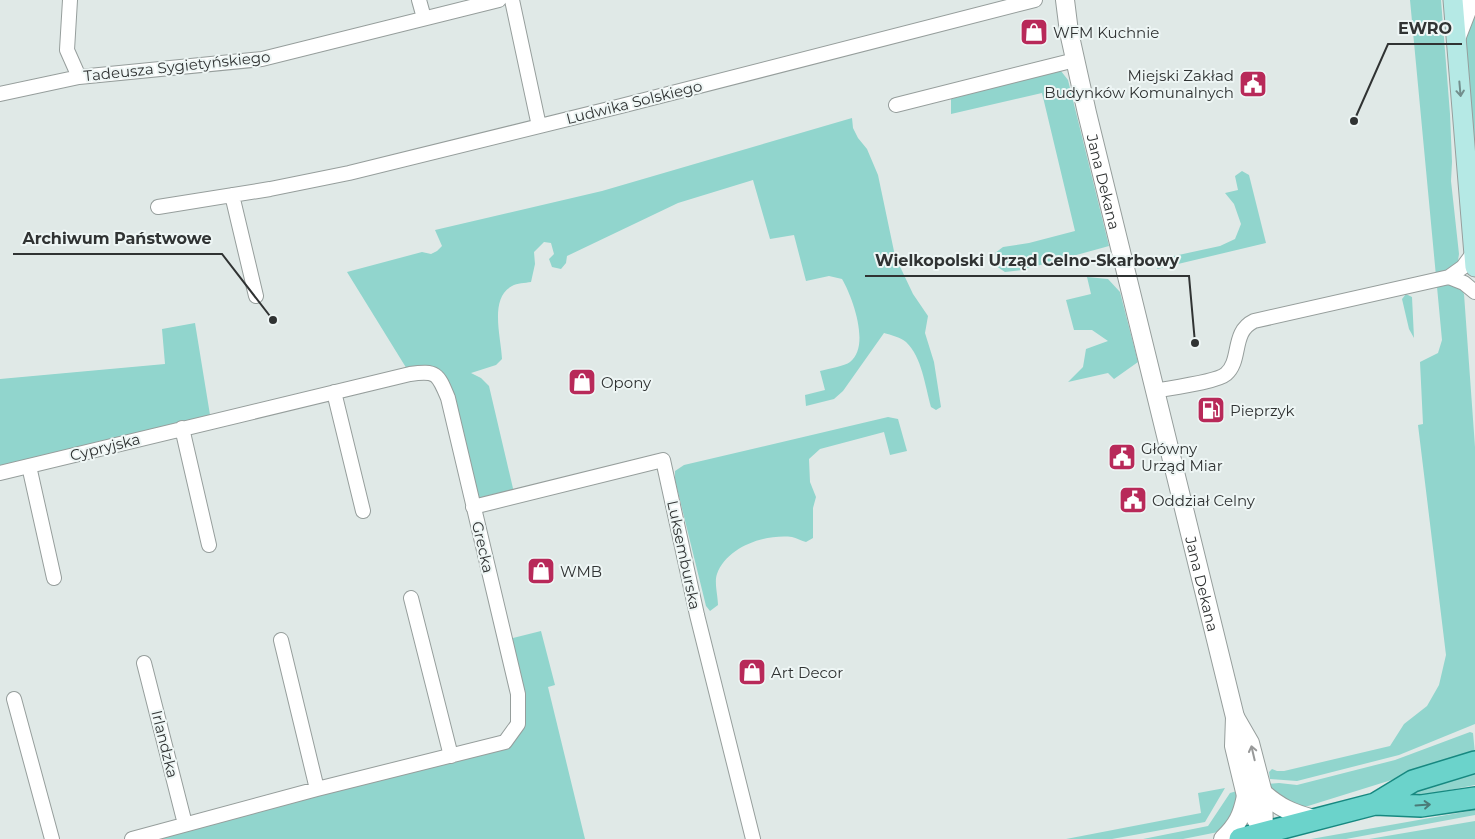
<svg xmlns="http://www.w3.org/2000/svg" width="1475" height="839" font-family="Montserrat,sans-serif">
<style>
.green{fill:#91d5cd}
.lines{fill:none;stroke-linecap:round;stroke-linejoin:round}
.minor-casing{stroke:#969e9c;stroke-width:16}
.tertiary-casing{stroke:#969e9c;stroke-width:20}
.secondary-casing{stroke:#969e9c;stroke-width:21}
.primary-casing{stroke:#178880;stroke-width:24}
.minor{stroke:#fff;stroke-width:14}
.tertiary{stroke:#fff;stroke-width:18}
.secondary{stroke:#b5e9e5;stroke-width:19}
.primary{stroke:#6bd3cb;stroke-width:21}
.oneway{stroke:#728e8c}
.oneway2{stroke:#989999}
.oneway3{stroke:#4b7b77}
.labels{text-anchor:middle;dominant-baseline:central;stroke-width:4;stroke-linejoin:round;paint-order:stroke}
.poi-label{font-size:15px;fill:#303333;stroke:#eef6f5;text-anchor:start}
.street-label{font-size:15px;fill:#303333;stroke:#eef6f5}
.leader{fill:none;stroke:#303333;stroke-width:2}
.callout-dot{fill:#303333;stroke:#eef6f5;stroke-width:2}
.callout-label{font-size:16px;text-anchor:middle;font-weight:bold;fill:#303333;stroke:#eef6f5;stroke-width:4;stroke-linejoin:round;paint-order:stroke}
</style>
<rect width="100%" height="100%" fill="#e0e9e7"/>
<path class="green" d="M1410,0H1441L1450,114L1452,162L1451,181L1459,254C1457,267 1456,282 1464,294L1475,447V724L1399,755L1297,781L1270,779L1269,772L1272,769L1277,771H1284L1390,746L1404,724L1427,706L1439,685L1446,655L1418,425L1423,424L1420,362L1438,353L1442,340Z
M1475,0V169L1462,39Z
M1061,71L1068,80L1109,246L1022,270L1005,272L996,266L995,253L1003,247L1029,243L1075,231L1042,93L951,114V99L1040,75Z
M852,118L853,128L858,138L867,149L878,175L895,256L913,294L928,316L925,333L934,362L941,407L936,410L931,407C925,386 922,357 906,342C900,337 891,335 884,333L843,391L834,399L806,406L805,395L825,390L820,371C828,369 845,366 850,362C871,346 852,296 842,279L829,276L806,281L794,235L770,239L753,180L678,203L567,256L566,263L561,269L552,267L549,259L554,254L551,243L544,242L534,252L535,264L531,282C525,283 517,283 512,286C489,298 501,337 502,359L496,365L471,373L481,378L489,386L515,497L473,507L441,382L410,374L347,272L422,252L431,254L437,251L442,246L435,230L602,191Z
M1242,171L1249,175L1266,243L1157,269L1160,259L1220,246L1235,239L1241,224L1234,204L1225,193L1238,190L1235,176Z
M1087,277L1108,279L1120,292L1138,362L1114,379L1108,373L1068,382L1083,367L1086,349L1108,341L1092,330H1074L1066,300L1091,294Z
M1406,294L1412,297L1414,338L1409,329L1402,299Z
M195,323L211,421L0,473V379L165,364L162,329Z
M888,417L898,419L907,451L890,455L884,432L820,449L809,459L810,482L816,497L813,508V538L806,542C802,541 796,538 792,537C764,534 727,547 717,574C714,582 718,596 718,605L710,611L706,606L675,480V471L684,465Z
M541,631L555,685L548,687L585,839H132L505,742L518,724L505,640Z
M1470,732L1473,733L1475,754L1308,806H1293L1265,784L1279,783L1297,785L1395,760Z
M1475,771V785L1404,799L1402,794Z
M1225,788L1205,822L1112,839H1066L1201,813L1198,793Z
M1237,791L1238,797L1236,813L1218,832L1183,839H1143L1208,826L1230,793Z
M1475,810V815L1346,839H1311Z
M1475,821V839H1369Z"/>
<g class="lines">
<defs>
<path id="minor" d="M70,0L67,50L79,77
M419,0L424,18
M512,0L539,126
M0,94L79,77L262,59L499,0
M896,105L1075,60
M232,195L256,296
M158,207L270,189L349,173L621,106L1035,0
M1449,277L1464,283L1475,292
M1154,391C1169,388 1217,382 1226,374C1242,360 1231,332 1254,321L1449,277L1463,267L1474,252
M334,392L363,511
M182,428L209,545
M29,466L54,578
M0,473L410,374C437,370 438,374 448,398L518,694V724L505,742L317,789L132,839
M473,507L663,460L697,615L753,839
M411,598L451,756
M281,640L317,789
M144,663L185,824
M14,699L52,839"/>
<g id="tertiary">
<path id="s1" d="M1065,0L1069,32L1087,113L1235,717L1234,746L1246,796L1254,816L1264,833"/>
<path d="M1456,39L1471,0"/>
<path d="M1235,717L1250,743L1263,793L1264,831"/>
<path d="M1263,793C1280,808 1292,813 1314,819"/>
<path d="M1223,839C1238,825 1242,815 1246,796"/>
</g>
<path id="secondary" d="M1453,0L1475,267"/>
<path id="primary" d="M1375,804L1421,806L1475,798
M1240,839L1375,804L1413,781L1475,762"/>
</defs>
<use href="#minor" class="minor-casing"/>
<use href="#tertiary" class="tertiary-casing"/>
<use href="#secondary" class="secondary-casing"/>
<use href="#primary" class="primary-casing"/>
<use href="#minor" class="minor"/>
<use href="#tertiary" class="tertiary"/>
<use href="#secondary" class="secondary"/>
<use href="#primary" class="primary"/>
</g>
<defs><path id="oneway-shaft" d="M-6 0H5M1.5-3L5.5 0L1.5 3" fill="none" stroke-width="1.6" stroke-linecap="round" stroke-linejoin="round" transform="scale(1.25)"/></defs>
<use class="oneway" href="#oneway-shaft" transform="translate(1460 89) rotate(85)"/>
<use class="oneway2" href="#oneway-shaft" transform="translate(1253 753) rotate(-103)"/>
<use class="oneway3" href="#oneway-shaft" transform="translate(1423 805) rotate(-4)"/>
<defs>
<symbol id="shop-square" viewBox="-11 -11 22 22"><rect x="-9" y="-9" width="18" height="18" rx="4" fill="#b82959" stroke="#eef6f5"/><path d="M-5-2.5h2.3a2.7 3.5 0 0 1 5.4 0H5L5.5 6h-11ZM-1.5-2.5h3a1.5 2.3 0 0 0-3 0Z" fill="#fff"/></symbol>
<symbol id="civic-square" viewBox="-11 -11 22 22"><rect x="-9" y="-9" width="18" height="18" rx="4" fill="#b82959" stroke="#eef6f5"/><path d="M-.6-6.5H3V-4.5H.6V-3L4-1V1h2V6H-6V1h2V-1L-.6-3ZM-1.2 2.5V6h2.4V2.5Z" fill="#fff"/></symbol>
<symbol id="fuel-square" viewBox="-11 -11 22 22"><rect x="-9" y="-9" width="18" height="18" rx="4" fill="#b82959" stroke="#eef6f5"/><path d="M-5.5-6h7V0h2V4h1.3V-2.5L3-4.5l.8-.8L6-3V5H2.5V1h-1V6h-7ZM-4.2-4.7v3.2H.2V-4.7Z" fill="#fff"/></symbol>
</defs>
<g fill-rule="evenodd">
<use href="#shop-square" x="1018" y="16" width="32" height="32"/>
<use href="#civic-square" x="1237" y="68" width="32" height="32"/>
<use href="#shop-square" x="566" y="366" width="32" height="32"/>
<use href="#fuel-square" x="1195" y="394" width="32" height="32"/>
<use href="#civic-square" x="1106" y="441" width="32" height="32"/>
<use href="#civic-square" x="1117" y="484" width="32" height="32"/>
<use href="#shop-square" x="525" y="555" width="32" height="32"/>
<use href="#shop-square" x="736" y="656" width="32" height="32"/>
</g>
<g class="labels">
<g class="poi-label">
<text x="1053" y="32">WFM Kuchnie</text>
<text x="1234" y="75" text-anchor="end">Miejski Zakład<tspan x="1234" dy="17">Budynków Komunalnych</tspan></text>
<text x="601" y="382">Opony</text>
<text x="1230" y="410">Pieprzyk</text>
<text x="1141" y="448">Główny<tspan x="1141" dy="17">Urząd Miar</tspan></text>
<text x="1152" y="500">Oddział Celny</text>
<text x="560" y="571">WMB</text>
<text x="771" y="672">Art Decor</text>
</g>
<g class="street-label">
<text transform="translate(177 66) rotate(-6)">Tadeusza Sygietyńskiego</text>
<text transform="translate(634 102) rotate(-14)">Ludwika Solskiego</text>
<text stroke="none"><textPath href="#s1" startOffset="186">Jana Dekana</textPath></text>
<text transform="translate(105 447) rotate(-14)">Cypryjska</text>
<text transform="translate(483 547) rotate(77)">Grecka</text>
<text transform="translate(684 555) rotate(78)">Luksemburska</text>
<text stroke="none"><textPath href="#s1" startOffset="600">Jana Dekana</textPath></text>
<text transform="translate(165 744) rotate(76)">Irlandzka</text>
</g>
</g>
<path class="leader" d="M1354 121L1388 44H1462M273 320L222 254H13M1195 343L1189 276H865"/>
<g class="callout-dot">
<circle cx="1354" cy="121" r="5"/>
<circle cx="273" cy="320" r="5"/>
<circle cx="1195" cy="343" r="5"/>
</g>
<g class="callout-label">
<text x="1425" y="34">EWRO</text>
<text x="117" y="244">Archiwum Państwowe</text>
<text x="1027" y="266">Wielkopolski Urząd Celno-Skarbowy</text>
</g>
</svg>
